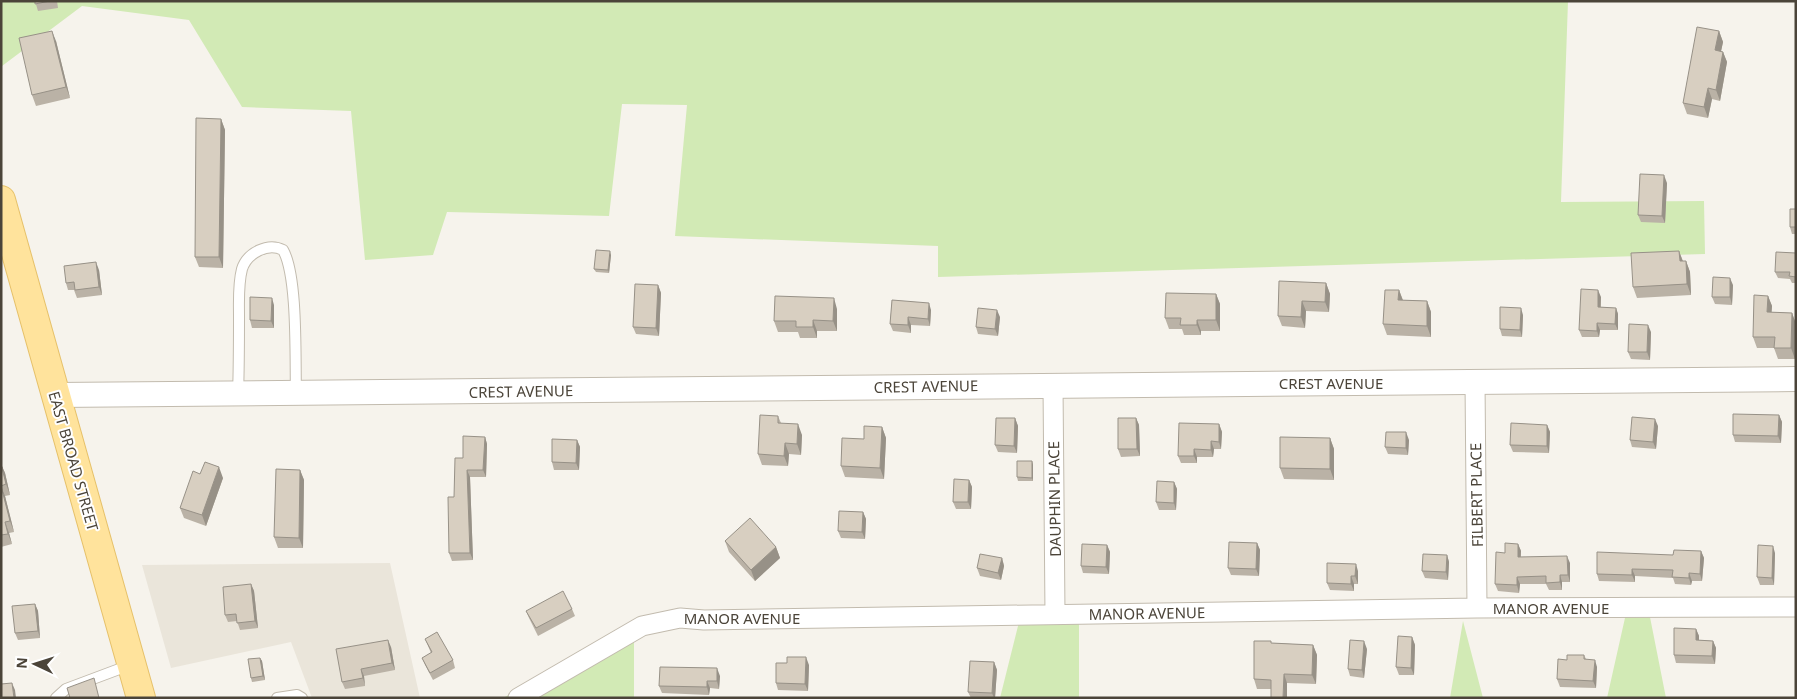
<svg xmlns="http://www.w3.org/2000/svg" width="1797" height="699" font-family="'Noto Sans',sans-serif">
<style>
.residential{fill:#eae5da}
.green{fill:#d2eab5}
.lines{fill:none;stroke-linecap:round;stroke-linejoin:round}
.service-casing{stroke:#c2bbae;stroke-width:12}
.minor-casing{stroke:#c2bbae;stroke-width:21}
.tertiary-casing{stroke:#c2bbae;stroke-width:26}
.primary-casing{stroke:#e6c16a;stroke-width:30}
.service{stroke:#fff;stroke-width:10}
.minor{stroke:#fff;stroke-width:19}
.tertiary{stroke:#fff;stroke-width:24}
.primary{stroke:#ffe39c;stroke-width:28}
.wall{fill:#bab2a6}
.shaded-wall{fill:#979187}
.building{fill:#d8cfc1;stroke:#979187}
.labels{text-anchor:middle;dominant-baseline:central;stroke-width:4;stroke-linejoin:round;paint-order:stroke}
.street-label{font-size:15px;fill:#4b4439;stroke:#fff}
</style>
<rect width="100%" height="100%" fill="#f6f3ec"/>
<path class="residential" d="M390,563L420,698H312L291,642L171,668L142,565Z"/>
<path class="green" d="M1,1H1568L1561,202L1704,201L1705,254L938,277V246L675,236L687,105L622,104L609,216L447,212L433,255L365,260L351,111L242,107L189,20L82,6L2,66Z
M1648,607L1666,698H1607L1627,609Z
M1021,614H1079V698H1000Z
M1463,621L1483,698H1450Z
M634,628V698H503Z"/>
<g class="lines">
<defs>
<path id="service" d="M238,394C239,368 239,342 239,316C239,301 238,284 242,269C247,253 268,242 283,250C298,276 295,360 296,393
M56,698L66,689L130,665
M277,698L297,695L302,698"/>
<path id="minor" d="M1475,381L1477,608
M1053,385L1055,614
M518,698L642,626L680,618L704,620L1477,608L1796,607"/>
<path id="tertiary" d="M56,395L1796,379"/>
<path id="primary" d="M1,200L141,698"/>
</defs>
<use href="#service" class="service-casing"/>
<use href="#minor" class="minor-casing"/>
<use href="#tertiary" class="tertiary-casing"/>
<use href="#primary" class="primary-casing"/>
<use href="#service" class="service"/>
<use href="#minor" class="minor"/>
<use href="#tertiary" class="tertiary"/>
<use href="#primary" class="primary"/>
</g>
<path class="wall" d="M35,1H57L58,8L38,11Z
M1719,31L1723,42L1721,51L1723,52L1727,62L1720,101L1712,99L1708,118L1687,114L1683,103Z
M56,41L70,98L36,106L32,95Z
M221,119L225,130L223,268L199,267L195,257Z
M1667,183L1665,223L1641,222L1638,215Z
M1796,209V234H1792L1790,227Z
M1679,251L1683,261H1686L1690,272L1691,295L1637,298L1633,287Z
M1796,253V283H1792L1790,279L1778,278L1775,272Z
M611,255L609,273L596,272L594,269Z
M99,270L102,295L77,298L74,290H68L66,283Z
M1326,283L1330,294L1329,312L1306,311L1305,328L1282,326L1278,316Z
M658,285L661,293L659,336L636,334L633,327Z
M1733,285L1732,305L1715,304L1712,297Z
M1399,290L1403,300L1427,301L1431,312V337L1387,335L1383,324Z
M1216,294L1220,304V331H1201V335H1184L1182,329H1169L1165,318Z
M1768,296L1772,306L1771,312L1792,313L1796,324L1795,359H1778L1774,348H1757L1753,337Z
M1601,297V307L1616,308L1618,314V330H1600L1599,337H1582L1579,330Z
M892,300L931,310L930,326L911,325V333L893,331L890,324Z
M274,305V328H252L250,320Z
M837,309V331H817V338H800L798,332H778L774,321Z
M1523,315L1522,337L1502,336L1500,329Z
M1000,317L998,336L978,334L976,327Z
M1651,332L1650,360L1631,359L1628,352Z
M1779,415L1782,422L1781,443L1735,442L1733,435Z
M778,416L781,423L802,435L801,455L789,454L788,466L762,465L758,454Z
M1015,418L1018,426L1017,453L998,452L995,445Z
M1136,418L1139,425L1140,456L1121,457L1118,449Z
M1219,424L1222,432L1221,449H1214L1213,457H1197V463H1181L1178,456Z
M1547,425L1550,432L1549,453L1513,452L1510,445Z
M1658,426L1656,449L1632,447L1630,440Z
M882,427L886,438L884,479L845,477L841,466L864,439Z
M485,437L487,444L486,477H470L473,560L452,561L449,553L454,497L463,458Z
M1330,438L1334,449V480L1284,479L1280,468Z
M577,440L580,447L579,470H554L552,462Z
M1409,440L1408,455L1388,454L1385,447Z
M1032,461L1033,465V481H1018L1017,477Z
M1,464L5,473L10,495L5,496L14,532L9,533L12,544L1,547Z
M300,470L304,480L303,548H278L274,537Z
M200,474L223,478L206,526L184,518L180,508Z
M969,480L972,487L971,509H956L953,502Z
M1174,482L1177,489L1176,510H1159L1156,502Z
M863,512L866,519L865,539L841,538L838,531Z
M725,541L776,547L780,558L755,581L729,552Z
M1257,543L1260,550L1259,576L1231,575L1228,568Z
M1518,544L1521,551V557L1570,563V582H1562V590H1549L1546,584H1520L1519,593L1498,591L1495,584L1505,553Z
M1107,545L1110,552L1109,574L1083,573L1081,566Z
M1701,551L1704,558L1702,581H1692L1691,585L1675,584L1673,578L1635,576V582L1599,581L1597,574L1673,555Z
M1775,553L1774,585H1760L1757,577Z
M1447,555L1449,562L1448,580L1425,578L1422,571Z
M1002,558L1004,566L1001,580L980,576L977,568Z
M1358,571V584H1354V591L1330,590L1327,583Z
M251,584L254,591L258,628L240,630L237,621L228,622L225,615Z
M35,604L38,611L40,638L18,640L15,633Z
M572,609L575,616L538,636L529,618L526,611Z
M1696,629L1699,636V640L1713,641L1716,648L1715,664L1676,663L1674,655Z
M1412,637L1415,645L1414,675H1399L1396,667Z
M425,639L453,660L455,668L433,680L425,665L422,658L431,653Z
M1272,643L1313,645L1317,655L1316,684L1287,683L1271,689H1257L1254,679Z
M391,647L395,670L364,676L365,686L345,689L342,682Z
M1367,649L1364,678L1350,676L1348,669Z
M1584,655L1586,659L1597,667L1596,688L1560,687L1557,679L1567,660Z
M260,658L262,661L265,680L252,682L251,678Z
M994,662L997,670L995,698H971L968,692Z
M809,665L808,691L778,690L776,683Z
M720,676L719,689L710,688L709,695L662,693L659,686Z"/>
<path class="shaded-wall" d="M52,31L56,41L70,98L66,87Z
M1719,31L1723,42L1719,61L1715,50Z
M1723,52L1727,62L1720,101L1716,90Z
M1708,88L1712,99L1708,118L1704,107Z
M221,119L225,130L223,268L219,257Z
M1664,175L1667,183L1665,223L1662,216Z
M610,251L611,255L609,273L608,270Z
M1679,251L1683,262L1680,261Z
M1686,261L1690,272L1691,295L1687,284Z
M96,262L99,270L102,295L99,287Z
M1730,278L1733,285L1732,305L1730,297Z
M1326,283L1330,294L1329,312L1325,302Z
M658,285L661,293L659,336L656,328Z
M1399,290L1403,301L1398,300Z
M1598,290L1601,297L1600,314L1598,307Z
M1216,294L1220,304V331L1216,320Z
M1768,296L1772,306L1771,323L1767,312Z
M272,298L274,305V328L271,321Z
M834,298L837,309V331L833,321Z
M1302,301L1306,311L1305,328L1301,317Z
M1427,301L1431,312V337L1427,326Z
M929,303L931,310L930,326L928,319Z
M1521,308L1523,315L1522,337L1520,330Z
M1616,308L1618,314V330L1615,324Z
M997,310L1000,317L998,336L995,329Z
M1792,313L1796,324L1795,359L1791,348Z
M908,317L911,325V333L908,325Z
M813,320L817,331V338L813,327Z
M1197,320L1201,331V335L1197,325Z
M1597,323L1600,330L1599,337L1597,331Z
M1648,325L1651,332L1650,360L1647,352Z
M1779,415L1782,422L1781,443L1778,436Z
M1015,418L1018,426L1017,453L1014,446Z
M1136,418L1139,425L1140,456L1137,449Z
M1655,419L1658,426L1656,449L1653,442Z
M798,424L802,435L801,455L797,444Z
M1219,424L1222,432L1221,449L1219,442Z
M1547,425L1550,432L1549,453L1547,446Z
M882,427L886,438L884,479L880,468Z
M1406,432L1409,440L1408,455L1406,448Z
M485,437L487,444L486,477L483,470Z
M1330,438L1334,449V480L1330,469Z
M577,440L580,447L579,470L576,463Z
M1211,441L1214,449L1213,457L1211,450Z
M785,443L789,454L788,466L784,456Z
M1194,449L1197,457V463L1194,456Z
M1032,461L1033,465V481L1032,478Z
M1,464L5,473L10,495L6,484Z
M219,467L223,478L206,526L202,515Z
M300,470L304,480L303,548L299,538Z
M467,470L470,477L473,560L470,553Z
M969,480L972,487L971,509L968,502Z
M1174,482L1177,489L1176,510L1174,503Z
M1,486L5,496L14,532L10,521Z
M863,512L866,519L865,539L862,532Z
M5,522L9,533L12,544L8,534Z
M1257,543L1260,550L1259,576L1256,569Z
M1518,544L1521,551L1520,564L1518,557Z
M1107,545L1110,552L1109,574L1106,567Z
M1773,546L1775,553L1774,585L1772,578Z
M776,547L780,558L755,581L751,570Z
M1701,551L1704,558L1702,581L1700,574Z
M1447,555L1449,562L1448,580L1446,572Z
M1567,556L1570,563V582L1568,575Z
M1002,558L1004,566L1001,580L998,573Z
M1356,564L1358,571V584L1355,576Z
M1632,569L1635,576V582L1632,575Z
M1689,573L1692,581L1691,585L1689,578Z
M1560,575L1562,582V590L1560,582Z
M1351,576L1354,584V591L1351,584Z
M1517,577L1520,584L1519,593L1517,585Z
M251,584L254,591L258,628L255,621Z
M35,604L38,611L40,638L38,631Z
M1696,629L1699,636V647L1696,640Z
M1412,637L1415,645L1414,675L1411,668Z
M388,640L391,647L395,670L392,663Z
M1364,641L1367,649L1364,678L1362,670Z
M1713,641L1716,648L1715,664L1712,656Z
M1313,645L1317,655L1316,684L1312,675Z
M806,657L809,665L808,691L805,684Z
M260,658L262,661L265,680L263,676Z
M1595,660L1597,667L1596,688L1593,681Z
M994,662L997,670L995,698H994L992,693Z
M717,668L720,676L719,689L717,681Z
M361,669L364,676L365,686L363,678Z
M1284,674L1287,683V698H1283Z
M707,681L710,688L709,695L707,687Z
M12,683L15,690L16,698H14Z"/>
<path class="building" d="M35,1H50L35,4Z
M1697,27L1719,31L1715,50L1723,52L1716,90L1708,88L1704,107L1683,103Z
M52,31L66,87L32,95L19,38Z
M196,118L221,119L219,257H195Z
M1640,174L1664,175L1662,216L1638,215Z
M1790,209H1796V227H1790Z
M596,250L610,251L608,270L594,269Z
M1679,251L1680,261H1686L1687,284L1633,287L1631,253Z
M1776,252L1796,253V277L1789,276L1790,272H1775Z
M96,262L99,287L75,290L74,282L66,283L64,266Z
M1713,277L1730,278V297H1712Z
M1279,281L1326,283L1325,302L1302,301L1301,317L1278,316Z
M635,284L658,285L656,328L633,327Z
M1581,289L1598,290V307L1616,308L1615,324L1597,323V331L1579,330Z
M1385,290H1399L1398,300L1427,301V326L1383,324Z
M1166,293L1216,294V320H1197V325H1180L1181,318H1165Z
M1754,295L1768,296L1767,312L1792,313L1791,348H1774L1775,337H1753Z
M775,296L834,298L833,321L813,320V327H796V321H774Z
M250,297L272,298L271,321L250,320Z
M892,300L929,303L928,319L908,317V325L890,324Z
M1500,307L1521,308L1520,330L1500,329Z
M978,308L997,310L995,329L976,327Z
M1629,324L1648,325L1647,352H1628Z
M1733,414L1779,415L1778,436L1733,435Z
M760,415L778,416V423L798,424L797,444L785,443L784,456L758,454Z
M1632,417L1655,419L1653,442L1630,440Z
M996,418H1015L1014,446L995,445Z
M1118,418H1136L1137,449H1118Z
M1179,423L1219,424V442L1211,441V450L1194,449V456H1178Z
M1511,423L1547,425V446L1510,445Z
M864,426L882,427L880,468L841,466L842,438L864,439Z
M1386,432H1406V448L1385,447Z
M463,436L485,437L483,470H467L470,553H449L448,497H454L455,458H463Z
M1280,437L1330,438V469L1280,468Z
M552,439L577,440L576,463L552,462Z
M1017,461H1032V478L1017,477Z
M205,462L219,467L202,515L180,508L193,471L200,474Z
M1,464L6,484L1,486L10,521L5,522L8,534L1,535Z
M276,469L300,470L299,538L274,537Z
M954,479L969,480L968,502H953Z
M1157,481L1174,482V503L1156,502Z
M839,511L863,512L862,532L838,531Z
M750,518L776,547L751,570L725,541Z
M1229,542L1257,543L1256,569L1228,568Z
M1505,543L1518,544V557L1567,556L1568,575H1560V582L1546,583V576L1517,577V585L1495,584L1496,552L1505,553Z
M1082,544L1107,545L1106,567L1081,566Z
M1758,545L1773,546L1772,578L1757,577Z
M1674,550L1701,551L1700,574L1689,573V578L1672,577L1673,570L1632,569V575L1597,574V552L1673,555Z
M980,554L1002,558L998,573L977,568Z
M1423,554L1447,555L1446,572L1422,571Z
M1327,563L1356,564L1355,576H1351V584L1327,583Z
M251,584L255,621L237,623L236,614L225,615L223,587Z
M563,591L572,609L536,628L526,611Z
M35,604L38,631L15,633L12,606Z
M1674,628L1696,629V640L1713,641L1712,656L1674,655Z
M437,632L453,660L430,673L422,658L432,652L425,639Z
M1398,636L1412,637L1411,668L1396,667Z
M388,640L392,663L361,669L363,678L342,682L336,649Z
M1350,640L1364,641L1362,670L1348,669Z
M1254,641H1271V643L1313,645L1312,675L1284,674L1283,698H1271V680L1254,679Z
M1567,655H1584V659L1595,660L1593,681L1557,679L1558,659L1567,660Z
M787,657H806L805,684L776,683V663H787Z
M260,658L263,676L251,678L248,659Z
M970,661L994,662L992,693L968,692Z
M660,667L717,668V681H707V687L659,686Z
M94,678L99,698H70L67,688Z
M12,683L14,698H1V684Z"/>
<g class="labels">
<g class="street-label">
<text x="1331" y="383">CREST AVENUE</text>
<text transform="translate(926 386) rotate(-1)">CREST AVENUE</text>
<text transform="translate(521 391) rotate(-1)">CREST AVENUE</text>
<text transform="translate(74 461) rotate(74)">EAST BROAD STREET</text>
<text transform="translate(1476 495) rotate(-91)">FILBERT PLACE</text>
<text transform="translate(1054 499) rotate(-91)">DAUPHIN PLACE</text>
<text x="1551" y="608">MANOR AVENUE</text>
<text transform="translate(1147 613) rotate(-1)">MANOR AVENUE</text>
<text x="742" y="618">MANOR AVENUE</text>
</g>
</g>
<rect width="1797" height="699" fill="none" stroke="#4b4439" stroke-width="5"/>
<g transform="translate(35 664) rotate(274)" stroke="#ffffff" stroke-width="4" paint-order="stroke">
<path d="M0-4L9 19L0 12L-9 19Z" fill="#4b4439"/>
<text y="-8" font-size="14" font-weight="bold" text-anchor="middle" fill="#4b4439">N</text>
</g>
</svg>
